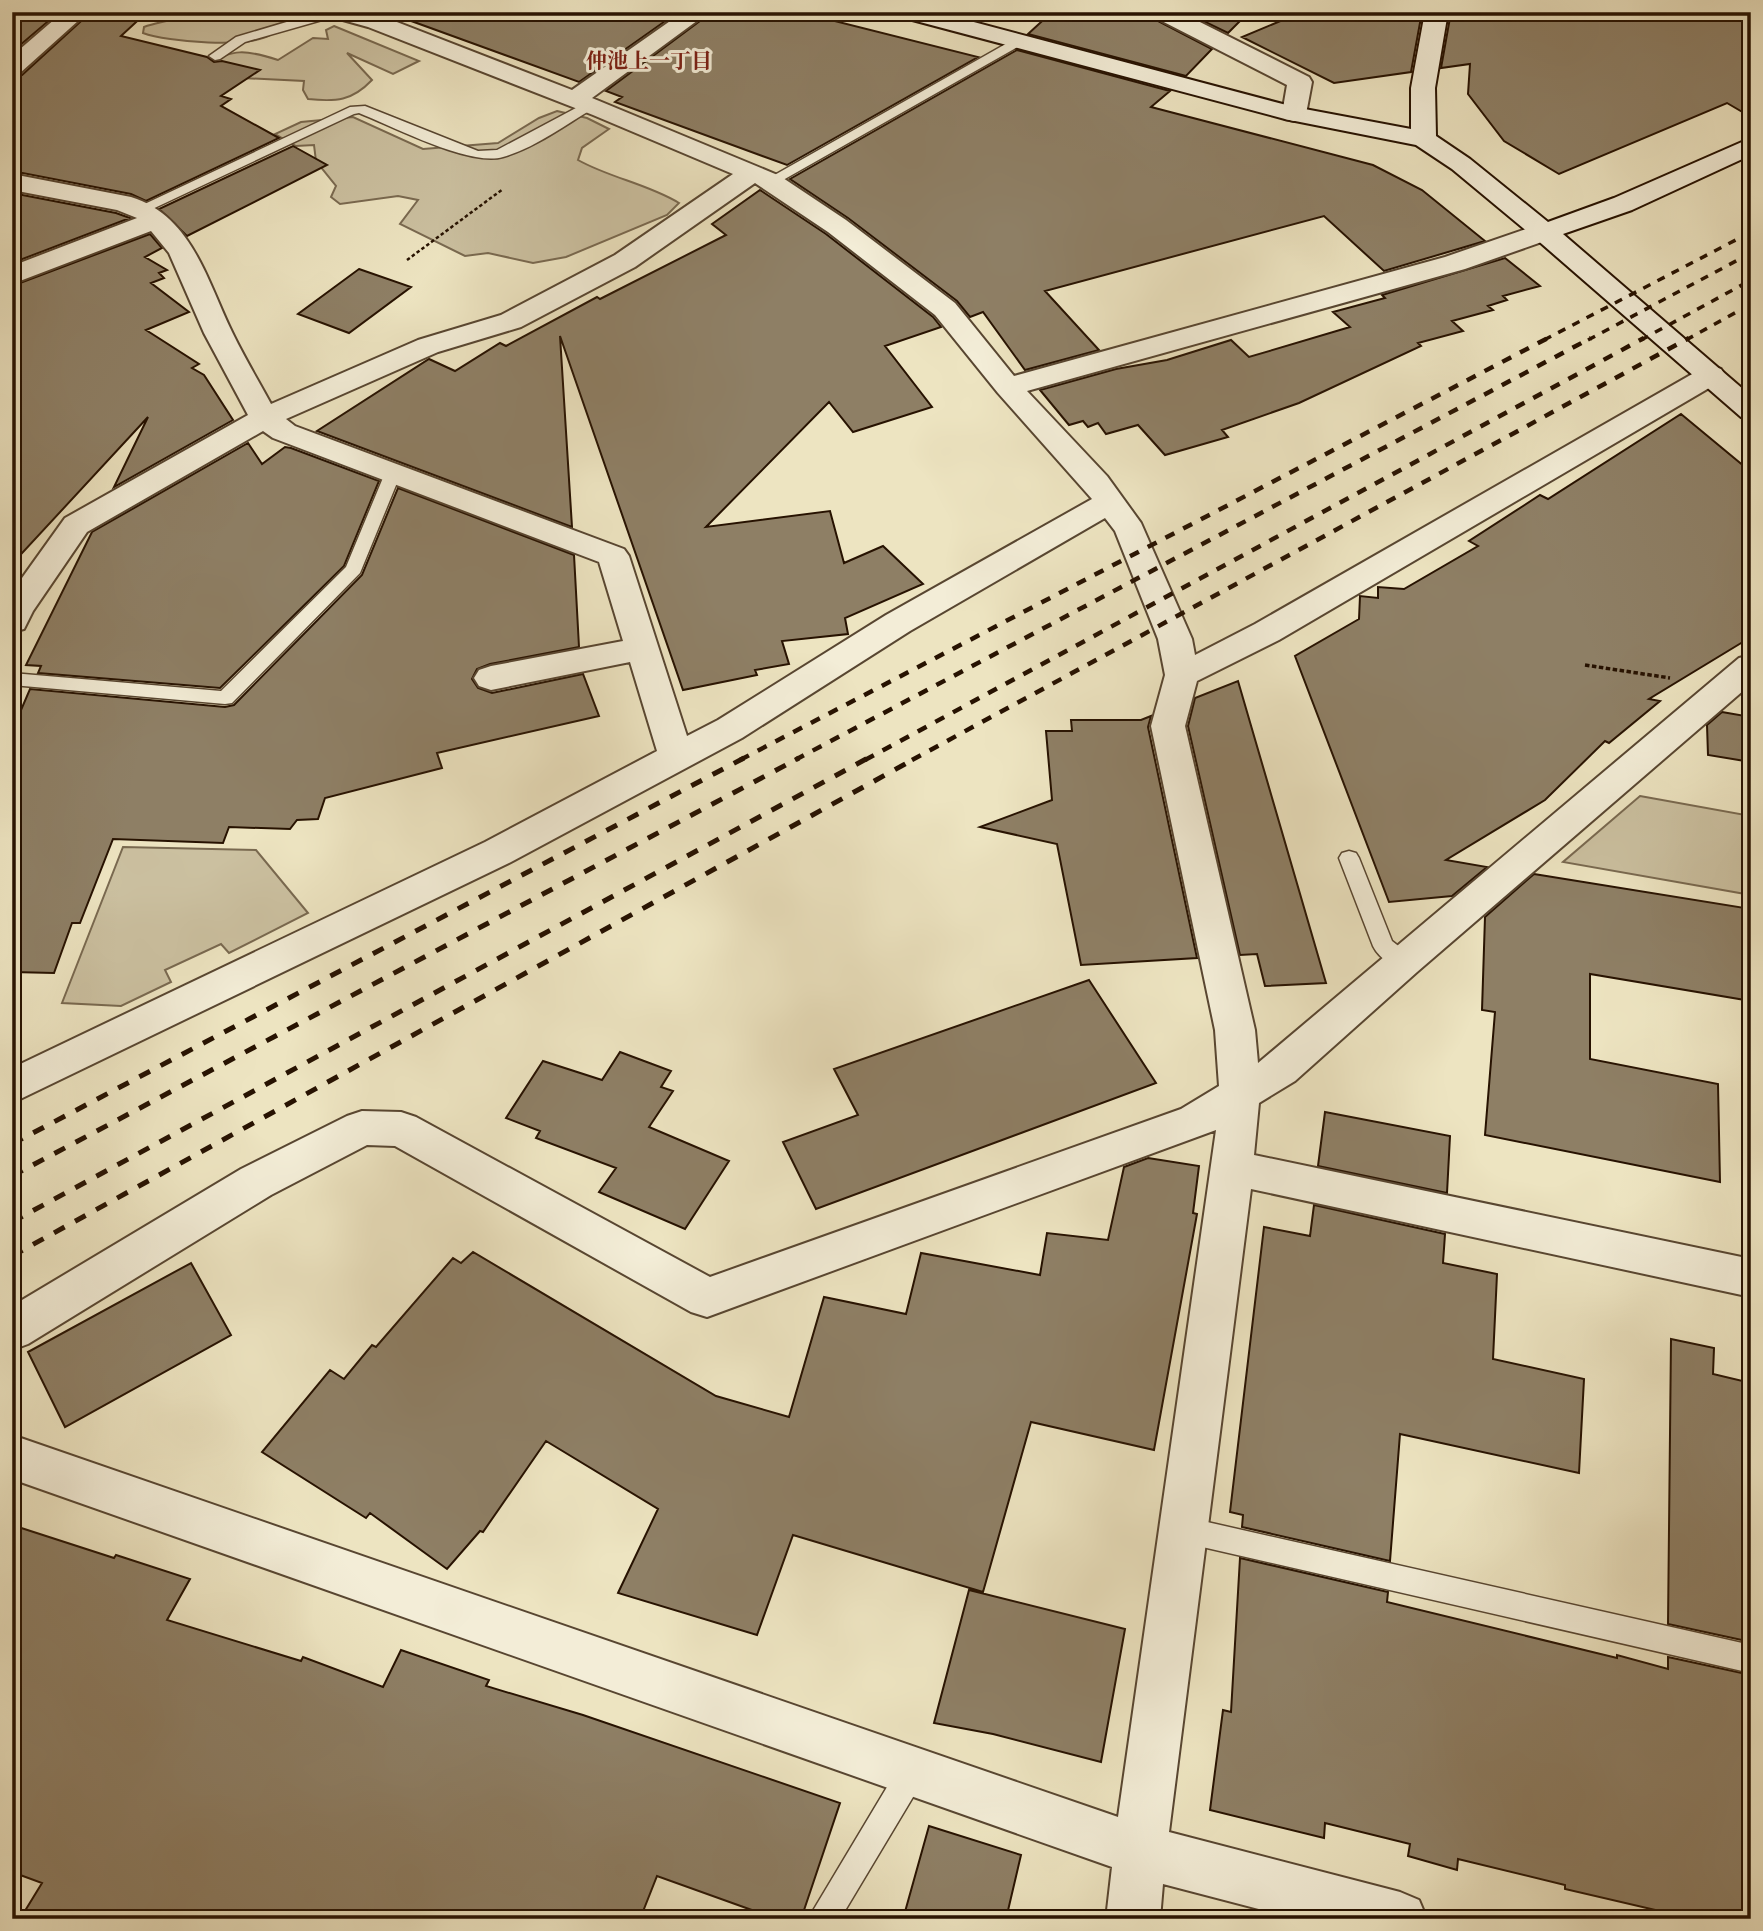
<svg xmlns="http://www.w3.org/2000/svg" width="1763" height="1931" font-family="'IM FELL French Canon','Noto Serif JP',serif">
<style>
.green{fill:#cbc0a0;stroke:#796950;stroke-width:2}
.building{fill:#8e7f65;stroke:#271201;stroke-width:2}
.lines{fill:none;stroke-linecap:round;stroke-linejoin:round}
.lane-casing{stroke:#584631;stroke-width:3}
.street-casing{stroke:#584631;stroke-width:4}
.secondary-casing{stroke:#271201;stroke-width:4}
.path-far1{stroke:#271201;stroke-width:2.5;stroke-dasharray:3.5 2.5;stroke-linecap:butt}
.path{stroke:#271201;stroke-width:3.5;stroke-dasharray:4.5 2.5;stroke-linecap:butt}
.lane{fill:#f3edd7;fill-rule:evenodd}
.street{fill:#f3edd7;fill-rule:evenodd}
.secondary{fill:#f3edd7;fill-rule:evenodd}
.rail-far2{stroke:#271201;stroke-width:3.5;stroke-dasharray:8 8;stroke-linecap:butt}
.rail-far1{stroke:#271201;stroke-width:4.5;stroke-dasharray:10 10;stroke-linecap:butt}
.rail{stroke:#271201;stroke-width:5;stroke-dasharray:12 12;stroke-linecap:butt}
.labels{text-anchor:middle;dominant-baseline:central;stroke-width:6;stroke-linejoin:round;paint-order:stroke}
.far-neighbourhood-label{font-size:21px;font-weight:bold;fill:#7a1f14;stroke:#f3edd7}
</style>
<rect width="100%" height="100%" fill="#ede4c1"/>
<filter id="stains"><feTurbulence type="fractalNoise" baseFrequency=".00286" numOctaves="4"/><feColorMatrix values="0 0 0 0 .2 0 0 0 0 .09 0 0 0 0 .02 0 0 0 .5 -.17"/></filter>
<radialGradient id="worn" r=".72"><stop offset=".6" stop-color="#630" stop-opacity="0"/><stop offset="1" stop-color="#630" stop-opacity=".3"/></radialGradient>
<path class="green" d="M187,12H265L287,18C282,23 277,30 272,34C250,49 167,42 143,33L144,27C160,21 174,22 187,12Z
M334,26L419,61L393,74L347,53L372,80C352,101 336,102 308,99L303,90L304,81L221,77L203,65C235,49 244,49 278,60L313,38L328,39L326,30Z
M557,111L587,118L609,129L582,148L578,160C610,178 648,184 679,203L667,215L566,257L533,263L488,253L465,256L400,224L418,200L398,196L340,204L331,197L336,186L316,161L314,145L296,146L275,134L301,122L353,117L423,149L498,143L539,118Z
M1640,796L1751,816V895L1563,862Z
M123,847L256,850L308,913L229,953L221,944L165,970L171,982L121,1006L62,1003Z"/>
<path class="building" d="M12,12H59L12,52Z
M91,12H147L121,36L207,57L214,62L222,61L260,70L221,96L231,99L221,106L279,138L146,201L131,194L12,171V77L22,75Z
M404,12H678L579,82L403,18Z
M712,12H799L978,57L787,165L615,102L622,97L606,91Z
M1052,12H1141L1212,49L1186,76L1028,34Z
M1216,12H1249L1228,33L1199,19Z
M1302,12H1422L1411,72L1334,83L1242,37Z
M1451,12H1751V117L1727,103L1559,174L1504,141L1468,94L1470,64L1441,68Z
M1017,50L1170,91L1151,107L1373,165L1422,190L1485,241L1384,271L1324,216L1045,291L1099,350L1025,370L983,312L970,317L957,301L848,218L790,179Z
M293,146L327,165L187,236L159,209Z
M760,190L826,234L933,317L941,327L885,346L932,407L853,432L829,402L706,527L830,511L844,563L883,546L923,584L845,618L848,634L782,641L789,664L755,670L757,675L683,690L560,336L572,527L317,431L429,359L455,371L500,343L506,346L597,297L600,299L726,235L712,224Z
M12,193L116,213L130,218L12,263Z
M150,234L162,248L145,257L167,270L159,273L164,278L151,283L189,312L146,330L199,364L192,368L204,375L233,420L114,487L148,417L12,564V286Z
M1505,258L1540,286L1503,296L1507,300L1488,306L1493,310L1452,321L1463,331L1418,343L1421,346L1299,403L1222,430L1228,437L1165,455L1138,425L1106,434L1098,423L1088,427L1083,421L1069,425L1040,390L1116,369L1167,360L1231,340L1249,357L1350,327L1333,312L1385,298L1382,295Z
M359,269L411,287L349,333L298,314Z
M1681,414L1751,472V637L1649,699L1660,701L1609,743L1605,741L1545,800L1446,860L1487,867L1452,896L1389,902L1295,656L1359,619L1360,596L1378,598V587L1404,589L1478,546L1469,541L1540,495L1548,499Z
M248,443L262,464L285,447L291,448L379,481L344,566L220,688L38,673L41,666L26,665L92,532Z
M398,488L574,555L579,647L490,664L477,669L472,679L478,688L492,693L583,674L599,716L437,753L442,768L325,798L318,819L297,820L290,829L229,827L223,843L113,839L80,923H72L54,973L12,972V731L30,689L225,707L234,705L362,575Z
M1238,681L1326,983L1265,986L1257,954L1240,955L1188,726L1195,698Z
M1722,712L1751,717V762L1708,755L1707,725Z
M1151,716L1148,727L1197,958L1081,965L1057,844L980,827L1052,800L1046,731H1072L1071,720H1141Z
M1534,874L1751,909V1001L1590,974V1059L1718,1084L1720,1182L1485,1135L1495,1012L1482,1010L1485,917Z
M1089,980L1156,1083L816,1209L783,1142L858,1115L834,1069Z
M620,1052L671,1071L661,1087L673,1091L649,1127L729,1161L685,1229L599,1192L616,1168L536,1138L540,1131L506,1118L543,1061L602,1080Z
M1325,1112L1450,1136L1447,1193L1318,1166Z
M1148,1158L1199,1166L1193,1213L1197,1214L1154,1450L1031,1422L983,1592L793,1535L757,1635L618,1593L658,1509L546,1441L483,1532L480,1531L447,1569L370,1513L366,1518L262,1452L330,1370L344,1379L372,1345L376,1347L453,1258L461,1263L473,1252L716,1396L789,1417L824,1297L906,1314L921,1253L1040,1275L1047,1233L1108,1240L1124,1167Z
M1314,1205L1445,1234L1443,1263L1497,1274L1493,1359L1584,1379L1579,1473L1400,1434L1390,1561L1242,1527L1243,1515L1230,1512L1264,1227L1310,1236Z
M191,1263L231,1335L65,1427L28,1352Z
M1671,1339L1714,1348L1713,1374L1751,1383V1642L1668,1624Z
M12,1525L114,1558L116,1555L190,1579L167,1620L301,1661L303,1657L383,1687L401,1650L489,1680L486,1686L583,1715L840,1803L801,1919H777L657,1876L640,1919H20L42,1883L12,1872Z
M1240,1558L1388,1592L1387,1602L1617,1658V1655L1668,1669V1657L1751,1675V1919H1694L1565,1889V1885L1458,1859L1457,1870L1408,1856L1410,1844L1325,1823L1324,1838L1210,1810L1223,1710L1231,1712Z
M969,1590L1125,1629L1101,1762L993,1734L934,1723Z
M929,1826L1021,1855L1006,1919H903Z"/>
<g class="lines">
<defs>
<path id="lane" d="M320,12H338L322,20L245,42L220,59L215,60L209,56L236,37Z
M1018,37L1024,41L1023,44L776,184H766L764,181Z
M589,101L594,102V108C565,125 535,148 503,157C470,167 392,126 359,113L354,114L146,212L141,213L134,209L350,107L365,106L478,151L497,150Z
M393,468L401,473L360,573L232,703L225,704L12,685V673L221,691L346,567L385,473Z
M1349,851L1356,853L1359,858L1392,941L1410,955L1413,961L1410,967C1396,971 1379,958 1373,946L1339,858L1342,853Z
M1185,1517L1751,1645V1673L1185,1543L1176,1539L1172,1530L1176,1521Z
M912,1758L922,1762L926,1772L922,1782L840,1919H808L902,1762Z"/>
<path id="street" d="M63,12H88L20,73L12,75V56Z
M329,12H367L384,17L572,90L683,12H709L592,98L780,176L846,220L955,303L1014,376L1445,257L1535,226L1544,224L1553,226L1557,232L1553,238L1465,269L1027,391L1107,476L1141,523L1192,639L1195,655L1255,624L1701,369L1711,366L1721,369L1725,375L1721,381L1279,640L1197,681L1185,726L1255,1030L1258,1063L1739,658L1751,655V684L1417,972L1295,1081L1259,1103L1254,1155L1751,1259V1297L1251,1189L1169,1832L1400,1892L1419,1900L1427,1919H1297L1163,1884L1160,1919H1106L1112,1867L12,1479V1435L1118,1817L1216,1130L707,1317L691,1312L395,1146L367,1145L271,1195L28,1344L12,1350V1306L241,1169L347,1116L362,1111L401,1112L416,1117L710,1277L1181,1109L1219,1086L1215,1030L1151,726L1165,675L1158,639L1115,531L1105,518L910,631L742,738L511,862L12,1103V1068L485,842L657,751L630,662L491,690L479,686L474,678L479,670L491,666L623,641L599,562L273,438L263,431L87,532L33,611L24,629L12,632V592L65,518L248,415L204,333L169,253L151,231L12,284V266L137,218L117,210L12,190V174L131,197C192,216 207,281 232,332C244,357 258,380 271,404L418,340L501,315L615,255L733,174L593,115L368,27L332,17ZM755,183L828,232L935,315L998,393L1092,499L886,615L718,720L687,736L629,556L624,549L295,426L286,419L438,352L521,327L635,267Z
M1151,12H1180L1309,77L1312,82L1306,114L1303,119L1294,121L1285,119L1282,114L1287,85L1154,17Z"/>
<path id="secondary" d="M898,12H936L1294,107L1411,129V88L1425,12H1448L1435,88L1436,136L1470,159L1548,222L1614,198L1751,138V155L1632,210L1563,234L1751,396V420L1741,417L1535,238L1452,169L1416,145L1285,119L901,17Z"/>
</defs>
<use href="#lane" class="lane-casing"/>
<use href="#street" class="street-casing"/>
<use href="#secondary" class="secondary-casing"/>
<path class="path-far1" d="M407,260L503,189"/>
<path class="path" d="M1585,665L1670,678"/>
<use href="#lane" class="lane"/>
<use href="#street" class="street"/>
<use href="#secondary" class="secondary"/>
<path class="rail-far2" d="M1544,340L1751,232
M1588,340L1751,253
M1641,340L1751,280
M1686,340L1751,304"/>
<path class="rail-far1" d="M740,760L1548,338
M795,760L1591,338
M865,760L1644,338
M912,760L1689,338"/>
<path class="rail" d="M12,1144L744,758
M12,1176L799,758
M12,1222L868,758
M12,1256L916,758"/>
</g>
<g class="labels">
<g class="far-neighbourhood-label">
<text x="649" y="61">仲池上一丁目</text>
</g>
</g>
<rect width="1763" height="1931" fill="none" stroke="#ede4c1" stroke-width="42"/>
<rect x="14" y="14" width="1735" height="1903" fill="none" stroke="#271201" stroke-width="3.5"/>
<rect x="21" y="21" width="1721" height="1889" fill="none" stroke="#271201" stroke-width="2"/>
<rect width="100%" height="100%" filter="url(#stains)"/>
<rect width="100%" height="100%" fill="url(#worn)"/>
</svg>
